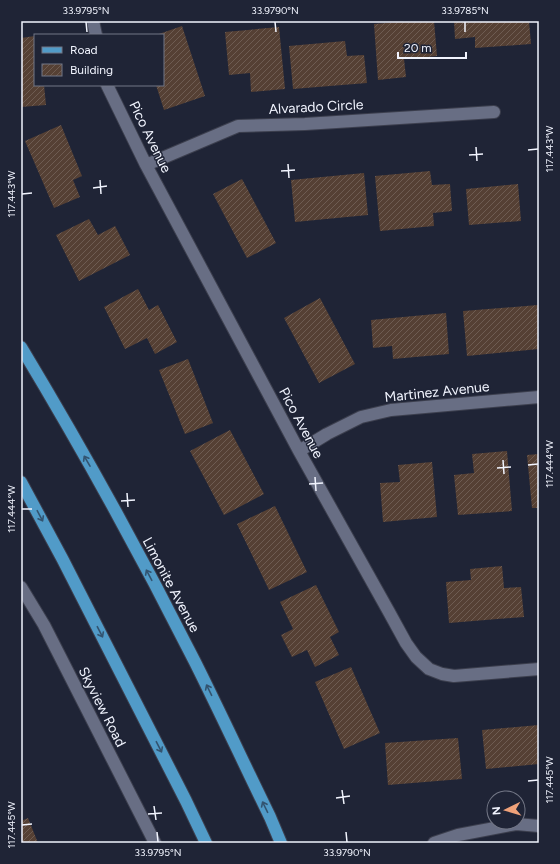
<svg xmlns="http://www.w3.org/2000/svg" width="560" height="864" font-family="Figtree,sans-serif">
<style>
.building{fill:url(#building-hatch)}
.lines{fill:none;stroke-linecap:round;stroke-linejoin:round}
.street-casing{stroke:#3c3f4e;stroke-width:14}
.primary-casing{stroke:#3c3f4e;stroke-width:14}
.street{stroke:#686e84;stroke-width:12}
.primary{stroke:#519bc8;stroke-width:12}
.oneway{stroke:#335470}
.ticks{fill:none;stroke:#f1f4fe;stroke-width:1.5}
.labels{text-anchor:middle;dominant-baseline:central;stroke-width:3;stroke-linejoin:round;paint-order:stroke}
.street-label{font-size:14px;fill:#f1f4fe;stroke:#1f2436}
.neatline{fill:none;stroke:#f1f4fe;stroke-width:1.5}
.ticks-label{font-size:10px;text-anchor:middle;fill:#f1f4fe}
</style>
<defs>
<pattern id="building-hatch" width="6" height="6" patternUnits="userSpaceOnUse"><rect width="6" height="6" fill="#554034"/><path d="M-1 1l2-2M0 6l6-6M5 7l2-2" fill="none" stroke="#6e5c52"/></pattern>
</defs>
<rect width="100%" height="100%" fill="#1f2436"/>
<path class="building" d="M411,21H434L437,56L404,59L406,77L378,80L374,24Z
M454,21H529L531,44L475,48V37L455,39Z
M182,26L205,96L164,110L156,85H163V35H156Z
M279,27L285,89L251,92L250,73L229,75L225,32Z
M35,36V85H44L46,105L21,107V38Z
M345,41L347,56L364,55L367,83L293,89L289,46Z
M61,125L82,176L73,180L80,197L54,208L25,141Z
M430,171L432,185L450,184L452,211L433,213L434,226L380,231L375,176Z
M364,173L368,215L295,222L291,180Z
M242,179L276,243L247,258L213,194Z
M518,184L521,221L469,225L466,189Z
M89,219L98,235L115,226L130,255L79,281L56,235Z
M138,289L149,310L158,305L177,342L155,354L147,338L125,349L104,307Z
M320,298L355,364L319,383L284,318Z
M538,305L539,318V349L467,356L463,311Z
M446,313L449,354L393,359L392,346L373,348L371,320Z
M188,359L213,423L185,434L159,370Z
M230,430L264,494L224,515L190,451Z
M507,451L512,511L458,515L454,475L474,473L472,454Z
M539,454V508H532L527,455Z
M432,462L437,517L383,522L380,483L400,482L398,465Z
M275,506L307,572L269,590L237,524Z
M502,566L504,588L521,587L524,617L449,623L446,582L471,580L470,569Z
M316,585L339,632L330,637L339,655L315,667L307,650L292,657L281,635L293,629L280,602Z
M351,667L380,733L344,749L315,682Z
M539,725V764L486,769L482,730Z
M458,738L462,779L388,785L385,743Z
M28,818L38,843H21V821Z"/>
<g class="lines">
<defs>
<path id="street" d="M93,21L96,35
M107,85L146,165L299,451L389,612L406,643L416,657L429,669L442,674L454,676L539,669
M146,165L238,126L305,124L494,112
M299,451L327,434L361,417L391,410L539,397
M21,587L44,625L155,843
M434,843L458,835L516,824L539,826"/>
<path id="primary" d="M21,347C83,450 141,555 195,662C221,714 245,766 270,817L281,843
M21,482L63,560L186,801L206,843"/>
</defs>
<use href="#street" class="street-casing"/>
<use href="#primary" class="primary-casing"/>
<use href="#street" class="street"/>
<use href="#primary" class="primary"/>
</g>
<defs><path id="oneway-shaft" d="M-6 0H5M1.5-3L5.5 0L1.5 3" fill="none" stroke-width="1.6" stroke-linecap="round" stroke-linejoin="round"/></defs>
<g class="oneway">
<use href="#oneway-shaft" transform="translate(87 461) rotate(-120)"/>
<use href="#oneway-shaft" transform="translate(40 516) rotate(62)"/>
<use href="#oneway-shaft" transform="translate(149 575) rotate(-118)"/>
<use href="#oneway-shaft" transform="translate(100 632) rotate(63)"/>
<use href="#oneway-shaft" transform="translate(209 690) rotate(-116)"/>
<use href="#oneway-shaft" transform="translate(159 747) rotate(63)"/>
<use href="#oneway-shaft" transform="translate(265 807) rotate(-116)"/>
</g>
<path class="ticks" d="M86,22L87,32M275,22L276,32M465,22V32M476,147L477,161M528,150L538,149M469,155L483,154M288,164L289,178M281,171L295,170M100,180L101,194M93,188L107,186M22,194L32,193M503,460L504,474M528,465L538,464M497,468L511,467M315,477L316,491M309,484L323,483M127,493L128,507M121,501L135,500M22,509H32M528,781L538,780M342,790L344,804M336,798L350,796M154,806L156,820M148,814L162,813M22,825L32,824M157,832L158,842M346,832L347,842"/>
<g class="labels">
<g class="street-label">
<text transform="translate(316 107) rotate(-3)">Alvarado Circle</text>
<text transform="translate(150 137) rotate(64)">Pico Avenue</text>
<text transform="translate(437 392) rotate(-6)">Martinez Avenue</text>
<text transform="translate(301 423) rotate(62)">Pico Avenue</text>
<text transform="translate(171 585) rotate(62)">Limonite Avenue</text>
<text transform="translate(102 707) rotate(63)">Skyview Road</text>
</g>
</g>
<rect width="560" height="864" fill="none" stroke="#1f2436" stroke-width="44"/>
<rect x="34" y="34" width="130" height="52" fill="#1f2436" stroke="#737786"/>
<rect x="42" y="47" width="20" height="6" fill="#519bc8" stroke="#737786"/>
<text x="70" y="54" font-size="12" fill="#f1f4fe">Road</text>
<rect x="42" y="64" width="20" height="12" fill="url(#building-hatch)" stroke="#737786"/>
<text x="70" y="74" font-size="12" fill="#f1f4fe">Building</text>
<g transform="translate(506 810) rotate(265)"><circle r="19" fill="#1f2436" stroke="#737786"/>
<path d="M0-3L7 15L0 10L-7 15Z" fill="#f0a27a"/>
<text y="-6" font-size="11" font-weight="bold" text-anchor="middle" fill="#f1f4fe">N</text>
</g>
<path d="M398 52v6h68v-6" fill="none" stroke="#f1f4fe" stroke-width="2"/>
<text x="404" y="52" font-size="12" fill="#f1f4fe" stroke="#1f2436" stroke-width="3" paint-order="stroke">20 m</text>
<rect x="22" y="22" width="516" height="820" class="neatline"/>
<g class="ticks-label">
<text x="86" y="14">33.9795°N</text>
<text x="275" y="14">33.9790°N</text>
<text x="465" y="14">33.9785°N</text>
<text transform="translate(549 149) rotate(-90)" y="4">117.443°W</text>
<text transform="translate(11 194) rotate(-90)" y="4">117.443°W</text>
<text transform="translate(549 464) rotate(-90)" y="4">117.444°W</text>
<text transform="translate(11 509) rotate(-90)" y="4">117.444°W</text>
<text transform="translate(549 780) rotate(-90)" y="4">117.445°W</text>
<text transform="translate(11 825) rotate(-90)" y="4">117.445°W</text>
<text x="158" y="856">33.9795°N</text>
<text x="347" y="856">33.9790°N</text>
</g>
</svg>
